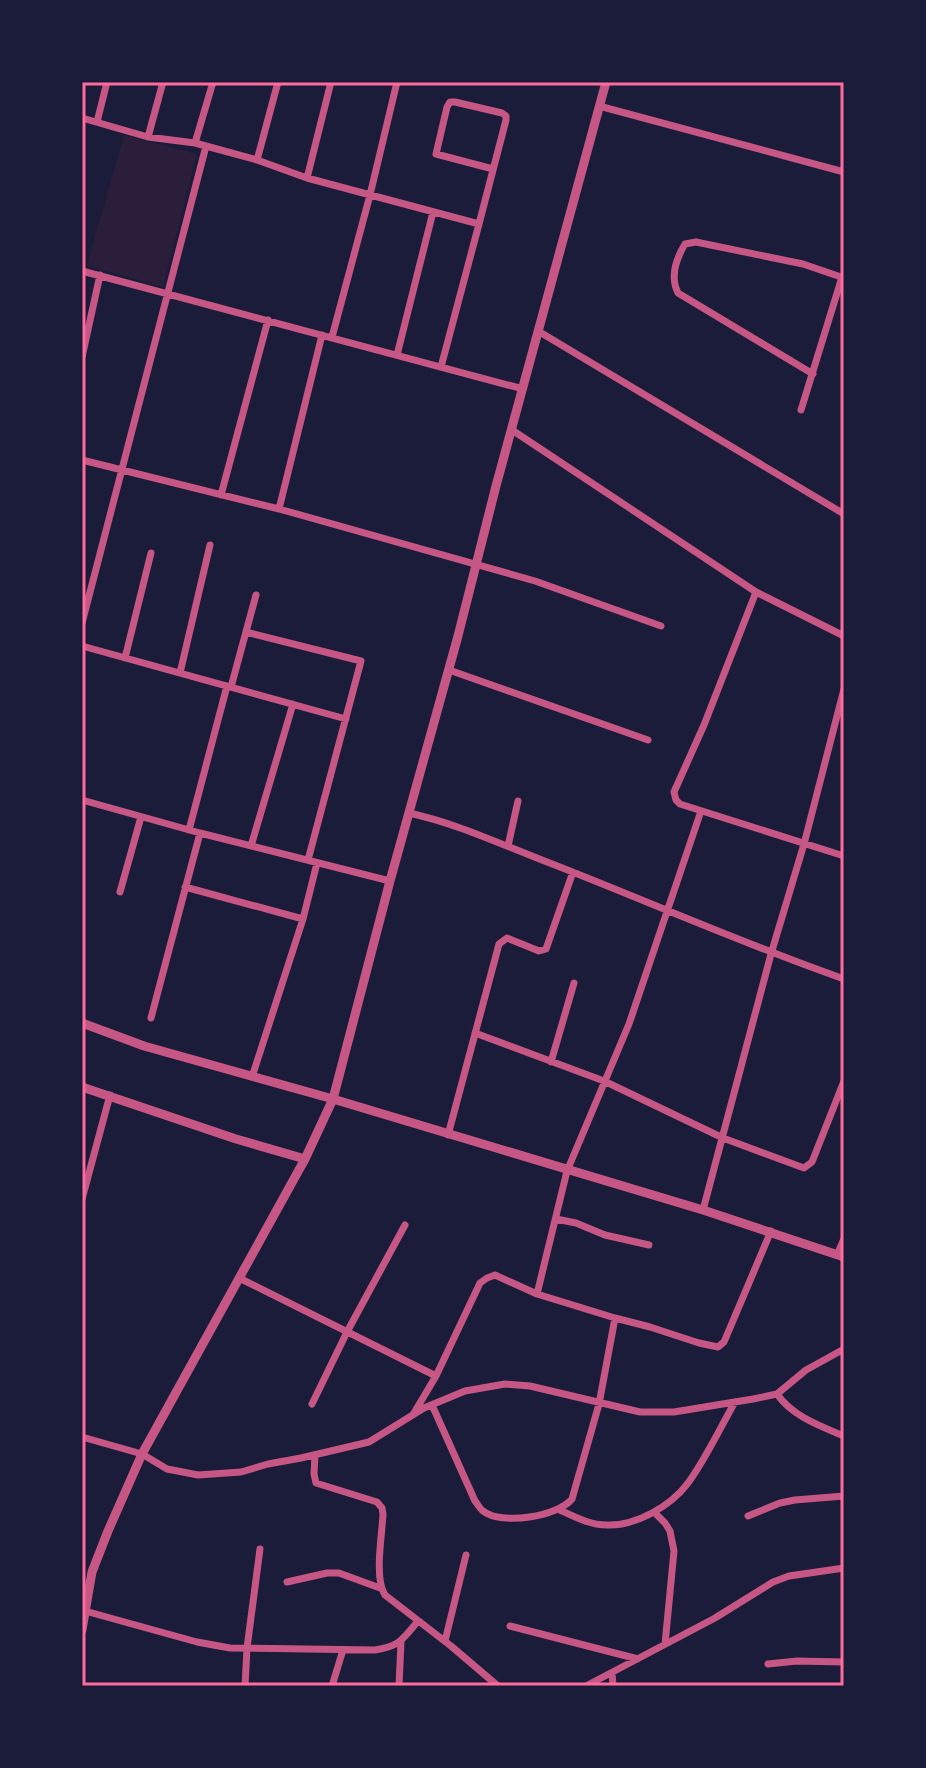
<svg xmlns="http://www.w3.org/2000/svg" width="926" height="1768" font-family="Cabin,sans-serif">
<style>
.green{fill:#2a1e3b}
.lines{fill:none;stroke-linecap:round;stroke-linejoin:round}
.minor{stroke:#c65784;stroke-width:7}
.tertiary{stroke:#c65784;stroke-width:9}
.neatline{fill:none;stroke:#ff6b9d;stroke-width:3}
</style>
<rect width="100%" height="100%" fill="#1b1b3a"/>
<path class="green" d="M124,135L197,154L163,287L87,265Z"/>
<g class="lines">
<path class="minor" d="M599,106L844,172
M82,118L148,137L195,143L257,160L307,178L479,224L506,120V116L502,113L455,102H450L447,107L436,154L493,169
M97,122L107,82
M148,137L163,82
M195,143L213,82
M257,160L278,82
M307,178L331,82
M82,271L523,389
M538,331L844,514
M332,337L370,195L397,82
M397,355L433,212
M82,357L100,275
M441,367L479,224
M813,374L678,293C670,277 676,259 685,244L696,242L803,264L844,278
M801,410L842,277
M512,430L756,592L844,636
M82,460L279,509L535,581L661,626
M221,495L268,320
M279,509L322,335
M756,592L704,725L674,792L676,800L680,804L844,856
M82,623L206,146
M246,632L361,661L308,860
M82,646L346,719
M125,658L151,553
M449,670L648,740
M180,673L210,545
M231,687L256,595
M82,800L200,833L390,881
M409,813C455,823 498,843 542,860C643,899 741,943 844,979
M189,830L227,686
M251,846L293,704
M508,846L518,801
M185,887L303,919L317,863
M120,892L141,817
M151,1018L200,833
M475,1033L604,1081L723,1138L804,1168L812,1162L844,1081
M551,1062L574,983
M252,1077L303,919
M448,1135L499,944L507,938L539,951L546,949L573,872
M82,1199L110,1095
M703,1210L771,954L804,844L844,689
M556,1219L576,1223L605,1235L649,1245
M837,1255L844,1239
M239,1278L436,1376
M537,1294L615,1318L650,1327L699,1343L718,1347L724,1342L771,1231
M777,1394C792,1416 820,1426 844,1436
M312,1404L347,1332L405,1225
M432,1405L475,1501C477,1503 480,1509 483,1511C502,1526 558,1516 572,1499L599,1404L615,1318
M414,1413L436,1376L480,1283L487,1278L495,1275L537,1294L567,1171L629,1024L701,811
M82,1437L142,1454L167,1469L198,1475L241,1472L268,1464L301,1458L369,1442L424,1408L465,1391L505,1384L530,1386L640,1412H674L753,1399L777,1394L806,1370L844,1349
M315,1455L314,1474L316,1483L377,1502L382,1508L383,1514C382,1536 374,1578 385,1595L451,1646L498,1686
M560,1510C575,1517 590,1525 607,1525C636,1526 671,1506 688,1483C705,1460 720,1428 735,1402
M654,1512L665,1523L670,1531L674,1551L665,1644
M748,1516L780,1503L795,1500L844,1496
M287,1582L327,1573H339L380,1588
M85,1611L197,1642L230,1648L375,1650C400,1646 402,1640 418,1621
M510,1626L638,1659
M445,1641L466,1555
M768,1664L797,1661L844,1662
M612,1673L613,1686
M245,1686L247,1648L260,1549
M332,1686L343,1650
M399,1686L401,1642
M586,1686L715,1618L773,1582L789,1576L844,1568"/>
<path class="tertiary" d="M82,1023L144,1046L333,1099L703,1210L844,1257
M82,1087L236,1139L305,1159
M82,1630L92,1572L108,1531L142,1454L305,1159L333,1099L390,881L458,636L496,486L606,82"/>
</g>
<rect width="926" height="1768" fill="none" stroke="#1b1b3a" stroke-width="168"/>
<rect x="84" y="84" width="758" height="1600" class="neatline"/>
</svg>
